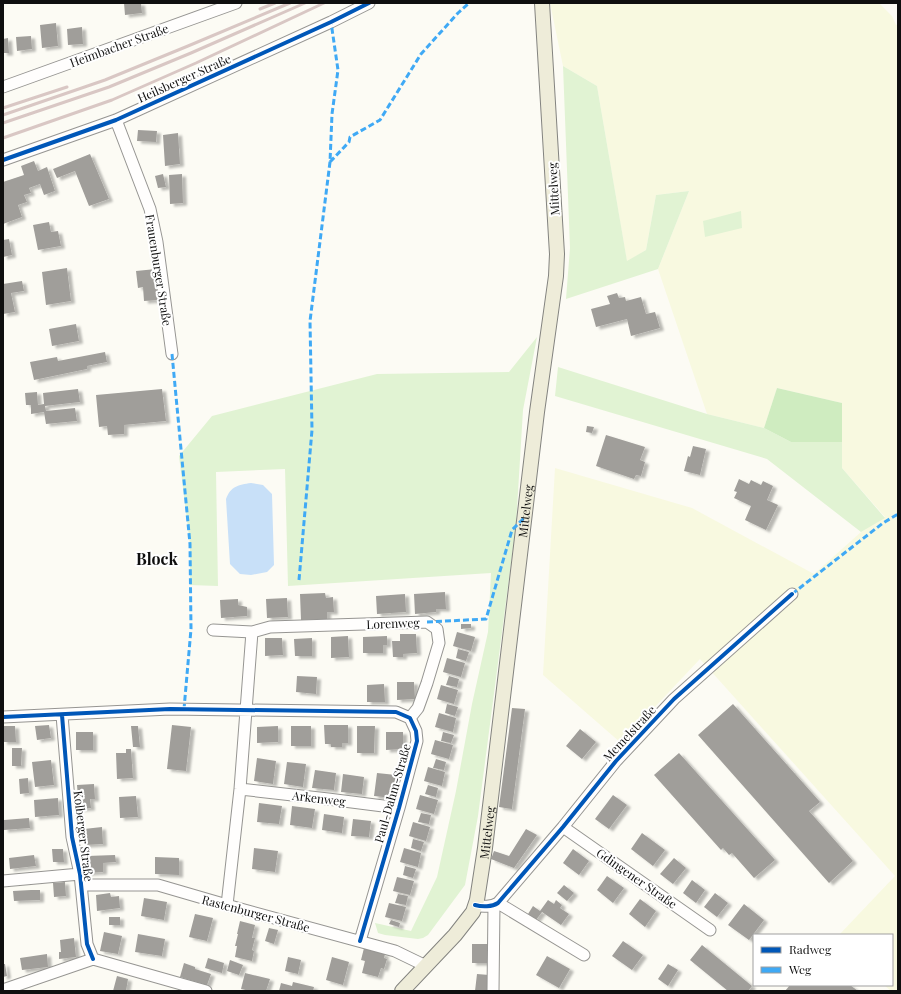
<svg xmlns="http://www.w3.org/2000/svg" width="901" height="994" font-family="'Playfair Display',serif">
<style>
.farmland{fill:#f8f9e0}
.green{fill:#e1f3d3}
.forest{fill:#cfecc0}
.water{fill:#c8e0f8}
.building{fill:#a09e9a;filter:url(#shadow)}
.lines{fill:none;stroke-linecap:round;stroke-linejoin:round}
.minor-casing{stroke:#969592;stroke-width:13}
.major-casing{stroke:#83837f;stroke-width:16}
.minor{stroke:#fffefd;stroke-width:11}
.major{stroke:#eeecd9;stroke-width:14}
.rail{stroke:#d9c7c4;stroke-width:3}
.quiet{stroke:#3fa9f5;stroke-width:3;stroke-dasharray:6 3;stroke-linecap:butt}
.cycleway-casing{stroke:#fff;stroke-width:6}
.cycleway{stroke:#0057b8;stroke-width:4}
.labels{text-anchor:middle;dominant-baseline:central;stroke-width:4;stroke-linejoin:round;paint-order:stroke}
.street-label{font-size:12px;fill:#0f0f0f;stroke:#fff}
.district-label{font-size:16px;font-weight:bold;fill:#0f0f0f;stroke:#fff}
</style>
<defs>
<filter id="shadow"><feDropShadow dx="4" dy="2.5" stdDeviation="1" flood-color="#0004"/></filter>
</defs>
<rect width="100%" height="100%" fill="#fcfbf4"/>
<path class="farmland" d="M550,3H879L892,16L896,25L898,24V991H891L884,985H892V935H839L895,876L700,659L621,743L543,675L555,468L692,508L814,574L861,532L885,517L842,468V403L777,388L764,428L707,414L658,269L689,191L656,195L646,250L627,262L597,86L563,66Z"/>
<path class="green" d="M563,66L597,86L627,261L646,250L656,195L689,191L658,269L566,299L570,248Z
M741,211L742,228L705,237L703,221Z
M537,337L523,410L516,525L478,816L465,885L428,935L423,938L418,939L385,935L378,933L375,923L411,931L437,877L456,791L472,704L488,632L491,573L288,586L285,469L216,472L218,586L190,585V544L179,456L212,416L377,374L509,372Z
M558,367L707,414L764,428L791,442H842V468L885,518L861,532L767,459L555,396Z"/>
<path class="forest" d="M777,388L842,403V442H791L764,428Z"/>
<path class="water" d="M251,483L263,485L272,494L274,565L267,572L251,575L240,574L230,564L226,499C231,486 238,485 251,483Z"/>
<path class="building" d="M124,3H141L142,13L125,15Z
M56,23L58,46L42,48L40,25Z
M82,27L83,44L68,45L67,29Z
M31,36L32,49L17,51L16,37Z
M8,38L9,53H3V39Z
M138,130L157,131L156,142L137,141Z
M178,133L180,164L165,166L163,135Z
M90,154L109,199L89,206L75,171L57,178L53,169Z
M34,161L38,171L47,167L55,191L44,195L40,184L29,188L31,193L24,195L27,202L18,205L22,217L3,224V182L24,175L21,166Z
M163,174L166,187L158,188L155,176Z
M182,174L183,203L170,204L169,175Z
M49,222L51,232L58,231L61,246L38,250L33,225Z
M9,239L12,255L3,257V240Z
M67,268L71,301L46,305L42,272Z
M156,269L159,300L144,301L143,287L138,288L136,271Z
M22,281L24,291L11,293L15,312L3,314V284Z
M617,293L619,298L625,297L626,301L641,297L646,314L655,312L660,328L631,336L627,319L596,327L591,309L610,304L607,296Z
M76,324L79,341L52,346L49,329Z
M105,352L107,362L87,366V369L34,380L30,362L57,357L58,361Z
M78,389L80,402L45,406L46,411L75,408L77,421L46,424L44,412L31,414V405H26L25,393L37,392L38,405L44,404L43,393Z
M162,389L166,421L124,425V434L108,435L107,426L99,427L96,395Z
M587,426L594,427L592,433L586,432Z
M606,435L645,447L640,460L645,462L641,476L636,475L634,479L596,466Z
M693,446L706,449L700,475L684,471L688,456L690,457Z
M739,479L749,484L751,480L761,485L763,481L773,486L767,500L778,505L766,530L745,520L751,506L734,498L737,492L734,491Z
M445,592L446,609H436V612L415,614L414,594Z
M325,593L326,598L333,597L334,612H327V619L301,620L300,594Z
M405,594L406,612L377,614L376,596Z
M287,598L288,617L267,618L266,599Z
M238,599V605L247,607V616L221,618L220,600Z
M461,624H471V628L461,629Z
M457,632L475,637L471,651L453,646Z
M400,634H416L417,653L403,654V657H393L392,641H400Z
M348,636L349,657L331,658V637Z
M387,636V645H383V653H363V637Z
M265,638H282L283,655L265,656Z
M312,638V656H295L294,639Z
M458,649L469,652L466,661L456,658Z
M447,658L465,663L461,677L443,672Z
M297,676L317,677L316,694L296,692Z
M449,676L459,679L457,687L446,685Z
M397,682H414L415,699L397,700Z
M384,684L385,702H367V685Z
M441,685L458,690L454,704L437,699Z
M447,704L458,707L455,716L445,713Z
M733,704L820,802L809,811L853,861L829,883L698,735Z
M512,708L525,709L512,809L499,807Z
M439,713L456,718L453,732L435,727Z
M49,725L51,738L37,740L35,726Z
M172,725L191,727L186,771L167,769Z
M324,725H348V743H342V747H331V744H325Z
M3,726H15L16,742H3Z
M131,726H138L140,747H133Z
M278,726V742L257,743V727Z
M291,726H311V746H291Z
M357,726H375L374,753H357Z
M580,729L596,742L582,759L566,746Z
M76,732H93V750H76Z
M386,732H403V749L386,750Z
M443,732L454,735L451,743L441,741Z
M435,740L453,745L449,759L431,754Z
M12,748H22L21,766H12Z
M126,749H131L133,778L117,779L116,753H126Z
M679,753L775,860L754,878L732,853L729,855L723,848L721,850L654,775Z
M257,758L276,761L273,784L254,781Z
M436,759L446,762L444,770L433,768Z
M51,760L54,785L35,787L32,762Z
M287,762L306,764L303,787L284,784Z
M428,767L445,772L442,786L424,781Z
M315,770L336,773L334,790L312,788Z
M377,773L396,775L393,798L374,796Z
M343,774L364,777L362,794L341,792Z
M28,778L29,793L20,794L19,779Z
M94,784L95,799H90L91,808L79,809L77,785Z
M428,785L438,788L436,797L425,794Z
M420,795L438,800L434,814L416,809Z
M613,795L627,805L609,829L595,819Z
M136,796L138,817L120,818L119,797Z
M58,798L59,815L35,817L34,800Z
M259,803L282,806L279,824L257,822Z
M292,806L315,809L312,828L290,825Z
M421,813L431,815L429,824L418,822Z
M324,814L344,817L342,833L322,830Z
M29,818L30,828L4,830V820Z
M353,819L371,821L369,837L351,836Z
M413,822L430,827L426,841L409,836Z
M102,827L103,844L85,845L84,829Z
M526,829L537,835L514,868L491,859L494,851L509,856Z
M642,833L665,850L653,866L631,849Z
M413,839L424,842L421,851L411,848Z
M254,848L278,851L275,872L252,869Z
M404,848L421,853L418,867L400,862Z
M52,849H63L64,862H53Z
M573,849L589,861L579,875L563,863Z
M34,855L36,866L10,869L9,858Z
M115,855L116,862L103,863V872L87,873V856Z
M155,857L179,858V875L155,874Z
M674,858L686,868L673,884L660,874Z
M405,866L416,869L413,878L403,875Z
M607,876L624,888L613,903L597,890Z
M397,877L414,881L410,895L393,891Z
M692,880L705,890L696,903L683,893Z
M65,882L66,896L54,897L53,883Z
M564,885L574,893L567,901L557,893Z
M31,890H40V900L14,901L13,891Z
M110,893L111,897L119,896L120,908L97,911L96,895Z
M715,893L728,903L717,917L704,907Z
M398,894L408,896L406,905L395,903Z
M144,898L167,902L164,920L141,916Z
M640,899L656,911L645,927L629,914Z
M548,900L554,904L556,900L562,905L560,908L569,914L561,925L542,912L536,920L528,914L533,906L540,911Z
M389,903L406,907L402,921L385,917Z
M744,904L764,920L749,940L728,925Z
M195,914L213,918L207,941L189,937Z
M109,917H120V925H109Z
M391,920L400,923L399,927L389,924Z
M240,921L255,925L252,938H255L252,950L254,951L252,961L235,957L237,946H235L238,934H237Z
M269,928L278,930L274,944L265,941Z
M104,932L122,936L118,954L100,951Z
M138,934L165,939L162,956L135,952Z
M74,938L76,957L59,959V952H61L60,940Z
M623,941L643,955L632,970L612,956Z
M472,944H490L489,963H472Z
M702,945L752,986L748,991H728L690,960Z
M364,948L385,954L384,958L387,959L384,969L381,968L378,977L362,973L365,961L361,960Z
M47,954L48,967L22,970L20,958Z
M547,956L570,969L559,988L536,975Z
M288,957L301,960L298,974L285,971Z
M332,957L349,962L343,985L326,980Z
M208,958L224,963L222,973L205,968Z
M230,960L243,965L239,975L227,971Z
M184,963L195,967V969L211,974L207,985L180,977Z
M3,964H5L7,976L3,977Z
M668,964L678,970L668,986L658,979Z
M245,973L270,979L266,991H250L241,989Z
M477,974L489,975L488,991H475Z
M117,976L128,979L126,991H113Z
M293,982L314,987L313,991H279L281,983L292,986Z
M790,985H850L858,991H785Z"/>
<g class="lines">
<defs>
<path id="minor" d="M3,87L17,82L236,3
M116,120L150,209L157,242L172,354
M3,160L116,120L331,22L369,3
M213,630L252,632L270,627L427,622L437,629L439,643L427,683L418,708L410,718
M62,715L72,837L80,874L87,944L93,959
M3,717L170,709L396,712L410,718L416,731L417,741L399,808L360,941
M240,789L328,799L399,808
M563,827L710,930
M3,881L80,874
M81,885H158L237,908L395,951L426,966
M498,903L584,955
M227,905L240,789L252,632
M475,905C482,907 492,907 498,903L563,827L616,761L674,699L792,594
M3,990L93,959L206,991
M493,991L494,905"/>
<g id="major">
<path id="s1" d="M402,991L455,935L473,912L477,900L485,848L537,412L556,276L557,254L542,3"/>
</g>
</defs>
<use href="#minor" class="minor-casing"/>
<use href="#major" class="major-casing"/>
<use href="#minor" class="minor"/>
<use href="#major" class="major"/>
<path class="rail" d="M260,9L275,3
M3,108L67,87
M3,115L105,80L188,46L290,3
M3,123L109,87L191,53L305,3
M3,138L112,100L196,63L324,3"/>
<path class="quiet" d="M330,162L349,142L350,137L380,120L421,54L458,13L469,3
M172,354L190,544L191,629L184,709
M299,580L312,430L310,321L330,162L332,114L338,70L331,22
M792,594L883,523L898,514
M427,622L486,619L512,530L525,517"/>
<defs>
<path id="cycleway" d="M3,160L116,120L331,22L369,3
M62,715L72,837L80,874L87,944L93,959
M3,717L170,709L396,712L410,718L416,731L417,741L399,808L360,941
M475,905C482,907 492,907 498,903L563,827L616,761L674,699L792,594"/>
</defs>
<use href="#cycleway" class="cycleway-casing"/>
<use href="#cycleway" class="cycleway"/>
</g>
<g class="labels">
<g class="street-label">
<text transform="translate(119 45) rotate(-20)">Heimbacher Straße</text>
<text transform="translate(184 78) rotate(-24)">Heilsberger Straße</text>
<text transform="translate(553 189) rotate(-93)">Mittelweg</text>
<text transform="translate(159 270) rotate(81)">Frauenburger Straße</text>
<text stroke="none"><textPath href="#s1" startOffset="511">Mittelweg</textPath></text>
<text transform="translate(393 623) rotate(-2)">Lorenweg</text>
<text transform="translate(629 733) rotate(-47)">Memelstraße</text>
<text transform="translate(392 793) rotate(-74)">Paul-Dahm-Straße</text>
<text transform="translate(319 798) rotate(7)">Arkenweg</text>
<text stroke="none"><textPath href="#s1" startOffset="187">Mittelweg</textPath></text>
<text transform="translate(84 836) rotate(83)">Kolberger Straße</text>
<text transform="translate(637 878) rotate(35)">Gdingener Straße</text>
<text transform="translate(256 913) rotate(15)">Rastenburger Straße</text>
</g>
<g class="district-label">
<text x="157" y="558">Block</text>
</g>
</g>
<rect width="901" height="994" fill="none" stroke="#0f0f0f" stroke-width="8"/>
<rect x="753" y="934" width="140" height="52" fill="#ffffff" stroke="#9f9f9f"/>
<rect x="761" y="947" width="20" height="6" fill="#0057b8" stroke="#9f9f9f"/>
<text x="789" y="954" font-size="12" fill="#0f0f0f">Radweg</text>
<rect x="761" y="967" width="20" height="6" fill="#3fa9f5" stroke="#9f9f9f"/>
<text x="789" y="974" font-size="12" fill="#0f0f0f">Weg</text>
</svg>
